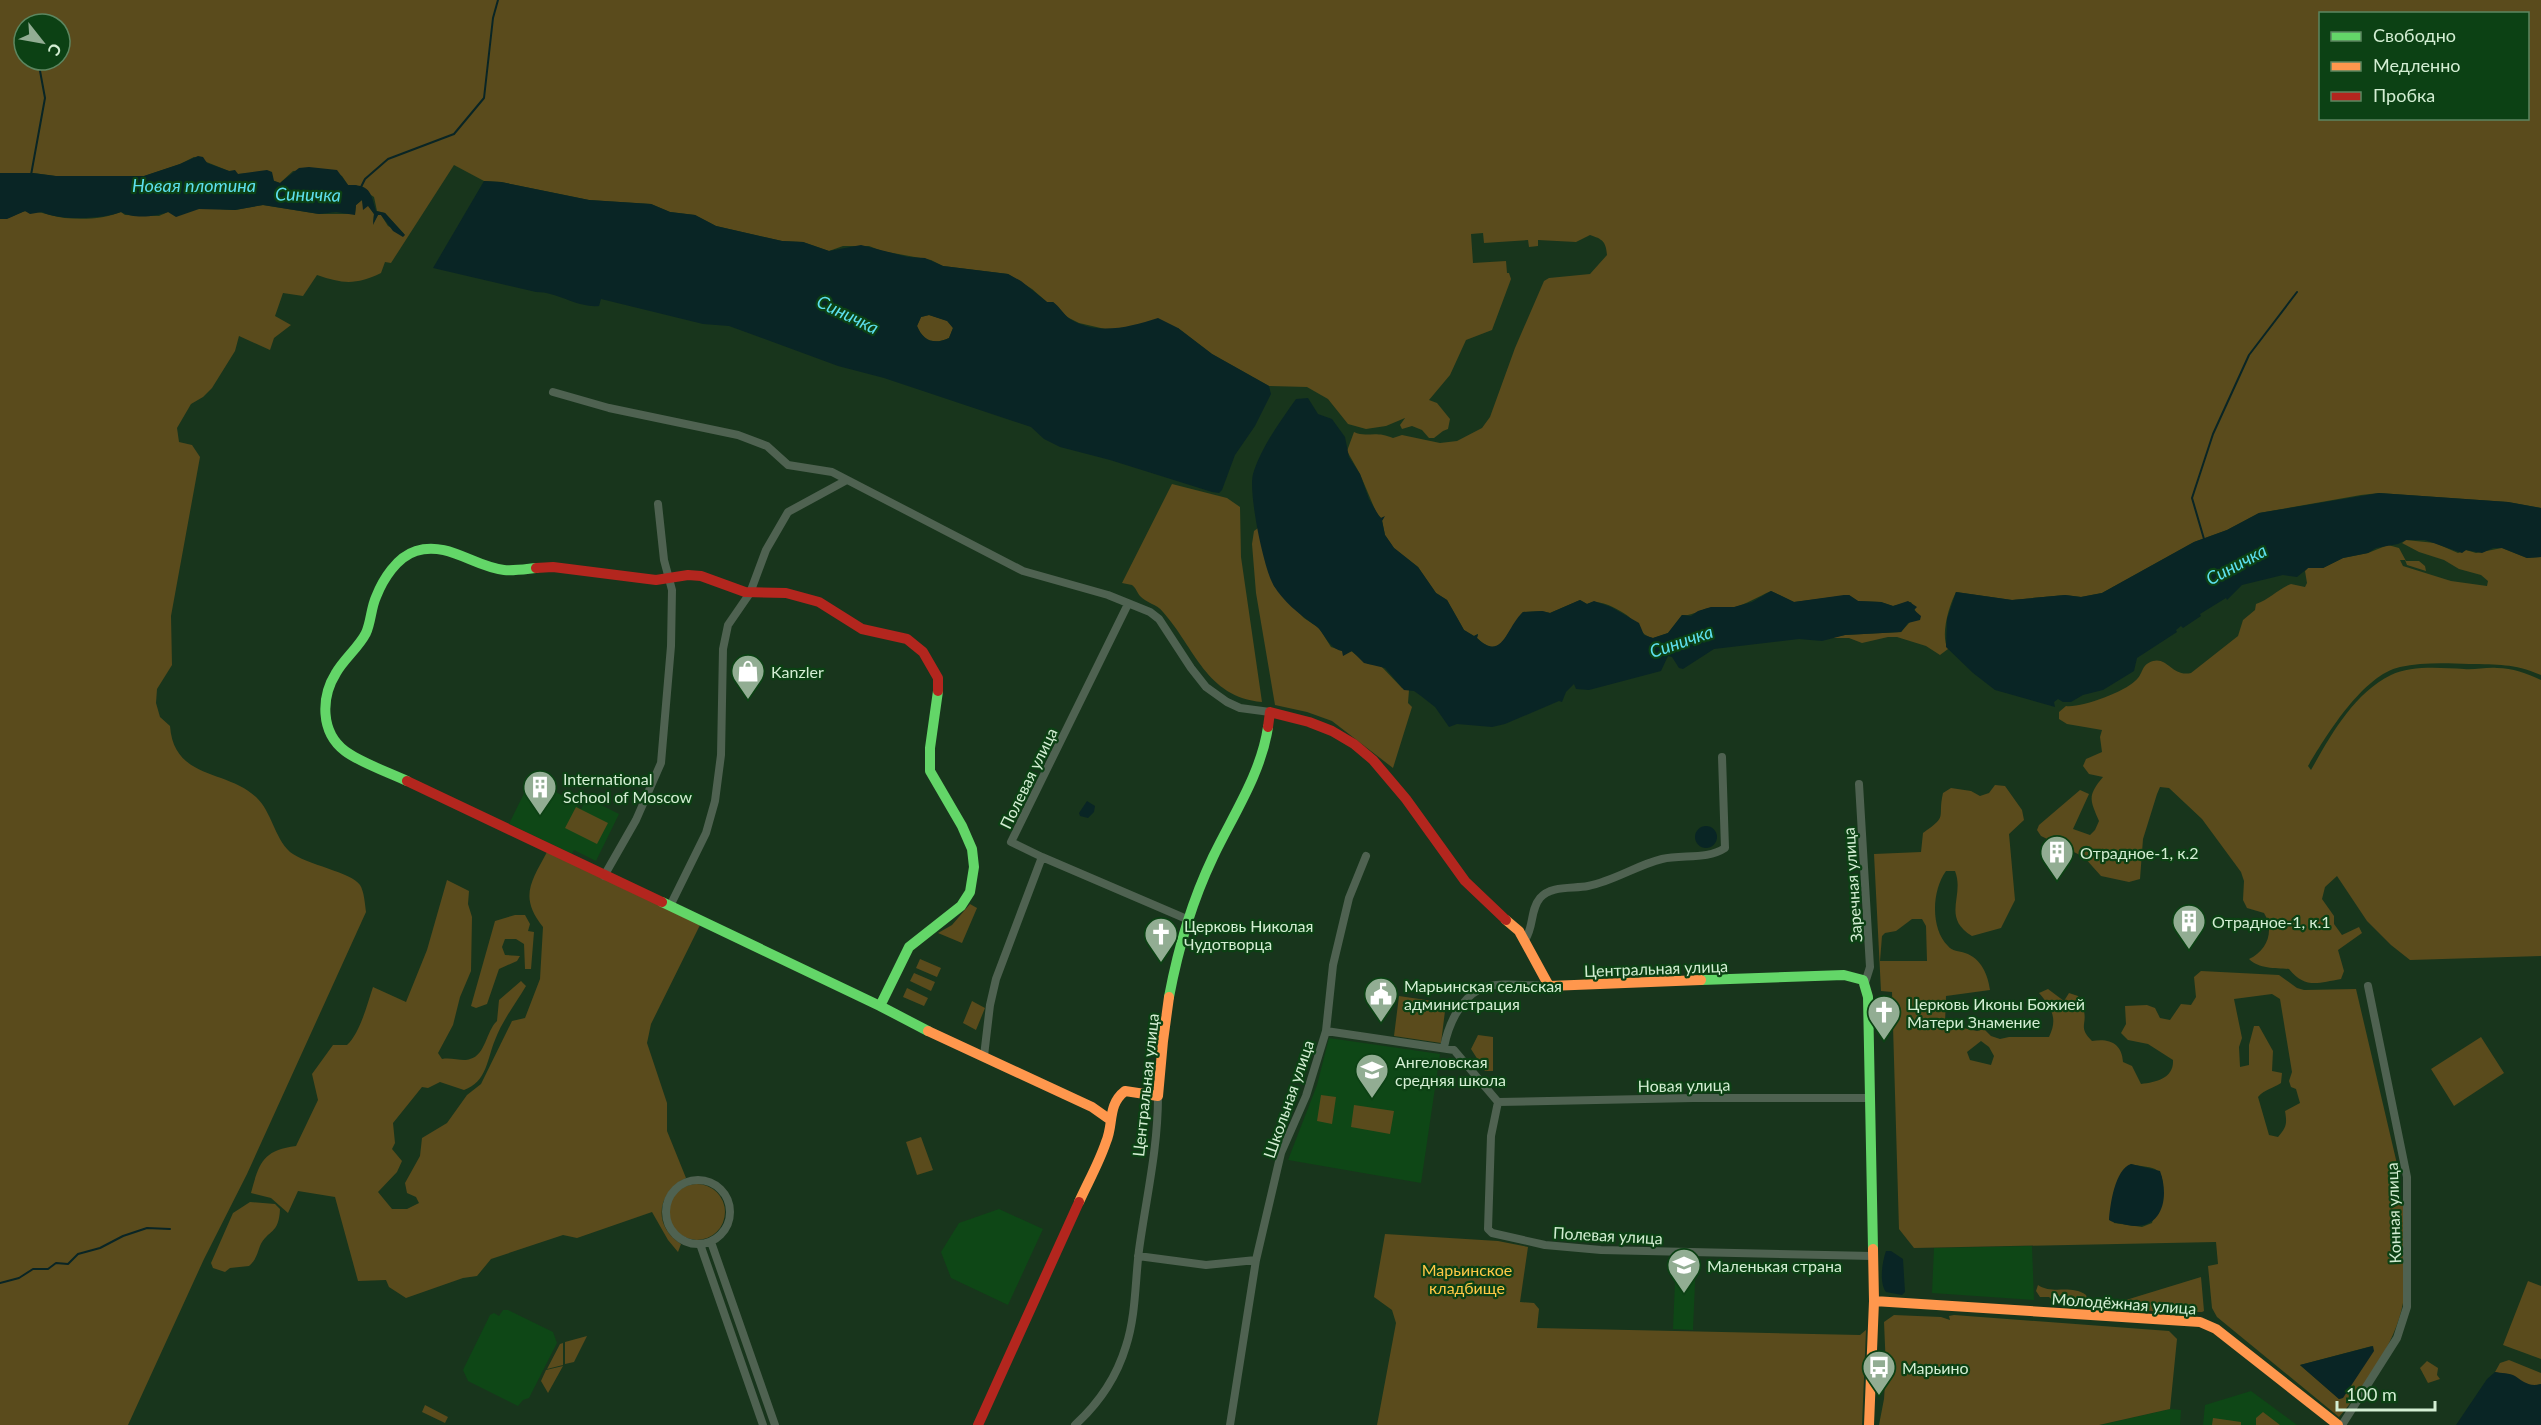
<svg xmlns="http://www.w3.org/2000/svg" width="2541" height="1425" font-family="Lato,sans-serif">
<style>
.built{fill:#0e4716}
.green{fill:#5a4b1c;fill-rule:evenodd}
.water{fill:#092525;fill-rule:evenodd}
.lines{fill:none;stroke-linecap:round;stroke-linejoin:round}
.stream{stroke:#092525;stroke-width:2}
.street{stroke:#4f6251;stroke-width:8}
.fast{stroke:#63d668;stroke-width:10}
.slow{stroke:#ff974d;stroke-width:10}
.jam{stroke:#b3261e;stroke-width:10}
.labels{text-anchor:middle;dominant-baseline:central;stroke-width:4.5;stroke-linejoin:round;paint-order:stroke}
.poi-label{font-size:16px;fill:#d3eed3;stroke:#0c4114;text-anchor:start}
.street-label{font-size:16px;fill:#d3eed3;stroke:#0c4114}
.park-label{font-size:16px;fill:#ffc846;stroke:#0c4114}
.water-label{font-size:18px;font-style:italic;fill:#5de0ee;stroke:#0c4114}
</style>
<rect width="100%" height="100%" fill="#18351c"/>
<path class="built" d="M531,779L571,800L581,809L587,798L619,814L596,861L574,850L572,854L509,824Z
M1329,1038L1440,1054L1421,1183L1288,1160L1317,1085Z
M999,1209L1043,1229L1008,1305L951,1278L941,1252L959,1223Z
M2032,1246L2034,1300L1932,1293L1934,1248Z
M1676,1258L1696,1259L1693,1330L1673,1329Z
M503,1310H508L553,1332L557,1343L529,1398L523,1400L518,1406L468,1381L463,1370L490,1315L494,1313L499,1316Z
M2251,1391L2297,1425H2203L2205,1405Z
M2170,1409L2181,1410L2180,1425H2100Z"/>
<path class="green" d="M0,0H2541V508L2508,502L2379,493L2361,495L2259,513L2227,530L2194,542L2102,593L2081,597L2065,595L2012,600L1956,592C1949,606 1940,635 1948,649L1940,655L1926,646L1897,637H1888L1862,643L1849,638H1830L1845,635L1901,632L1917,614L1911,602L1893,606L1881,602L1858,601L1849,595L1794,602L1771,591C1757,597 1747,604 1732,608C1724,610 1716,607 1709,608C1699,610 1693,616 1682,615L1668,633L1653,638C1641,636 1637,623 1628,616C1618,609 1599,598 1587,604L1580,600L1550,613L1542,611L1523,612L1501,644C1491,651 1484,644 1477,638L1478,634L1474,636L1464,630L1447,600L1436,593L1418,567L1394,548L1385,535L1382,520L1384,517L1381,518L1376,512L1360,474L1347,451L1354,432C1366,438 1375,430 1393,438L1402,435L1440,443L1457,441L1482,428L1490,417L1515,348L1544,281L1549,278L1590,274L1607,255C1606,241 1602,239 1590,235L1576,242L1538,240V246L1529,247L1528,240L1484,243L1483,233L1471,234L1473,263L1506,261L1507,273H1509L1511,279L1492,330L1466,340L1450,375L1429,400L1437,403L1450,419L1448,429L1443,431L1434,438H1429L1422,430L1412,426L1402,429L1400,425L1405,418L1386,426L1366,429L1348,424L1328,399L1307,387L1269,386L1212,354L1178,328L1105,329L1079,323L1067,317L1053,302H1047L1032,289L1008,274L943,266L931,260L882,251L869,246H843L829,251L803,242L782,241L716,226L695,215L670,212L651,204L589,200L501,182L484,181L454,165L391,263L385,262L381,273C356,285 343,284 317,275L303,296L283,293L275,316L291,325L274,338L270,350L239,336L235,351L212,388L203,397L191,404L177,428L179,442L192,445L200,457L171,616L172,665L157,689L156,703L160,717L170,726C174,780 226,769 256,797C272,812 274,837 290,852C306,865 352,872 360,885C364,891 365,904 366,912L247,1174L204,1259L128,1425H0V219C10,220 17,212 27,211C36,211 42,213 50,215C72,221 101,220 121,212L125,215L159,216L168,212L206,208L235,210L263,205L319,214H355L356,205L362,200L363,204L368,205L374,214L373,223L378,215H381L388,226L405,235L385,213L377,211L374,197L356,185H348L342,176L327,169L293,171L280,183L254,173L238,174L229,171L194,157L180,164L144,176H55L33,173H0ZM2320,14H2528V118H2320ZM24,24H60V60H24Z
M929,315L948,321L953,328L949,338C934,345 923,341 917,326L921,317Z
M1172,484L1227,498L1240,507L1241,557L1262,702C1206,697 1195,648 1163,612C1157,604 1146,603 1140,596C1137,593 1137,589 1132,585L1122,583Z
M1258,528L1274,586L1304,618L1319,628L1331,647L1343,651V655L1351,651L1368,664L1380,665L1402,688L1409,690L1408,703L1412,707L1393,768L1332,721L1307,712L1275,705L1256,593L1252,544L1254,531Z
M2406,540L2435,543L2458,553L2466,550L2476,553L2502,548L2527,558L2541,557V675C2512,663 2499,665 2469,664C2447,663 2422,662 2400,667C2363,675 2326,736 2308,766L2311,770C2331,735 2353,694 2391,675C2411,665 2442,668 2464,669C2475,670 2486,667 2497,668C2513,668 2526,673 2541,680V956L2410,960L2391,945L2367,921L2337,876L2325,887L2322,899L2334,916V924L2342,935L2359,927L2362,933L2338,950L2344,971L2341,979C2318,983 2305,989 2289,969C2276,968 2259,969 2249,959C2267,951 2275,931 2264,913L2247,908L2243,900L2244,881L2241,872L2202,819L2169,788L2160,787L2157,794L2143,839L2140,879L2129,882L2101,876L2084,857L2041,836L2037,830L2039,825L2080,790L2089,794L2073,829L2090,835L2095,830L2099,821C2090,800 2087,796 2103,777L2089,774L2083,766L2086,759L2102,752L2100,737L2102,730L2067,724L2059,719V712L2066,706C2081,708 2124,692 2135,681C2144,674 2140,665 2153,661C2168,657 2172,677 2191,673L2238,636L2243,620L2255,610L2256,604C2269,600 2278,589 2291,584L2305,587L2307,583L2305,571L2308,568H2323L2343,558L2368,553L2388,545L2399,548L2406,561H2419L2425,566L2426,571L2407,565L2405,560H2400L2403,566L2451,581L2487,586L2488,581L2481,575L2459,569L2444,560L2419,552L2402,543Z
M1995,785L2005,786L2022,810L2024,820L2009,834L2015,900L2001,928L1972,936C1941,917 1965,896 1955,871H1946C1932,890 1930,928 1948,946C1952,951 1959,951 1965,953C1981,958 1988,975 1990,990L1946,996L1945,1024L1977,1031L1984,1029L1991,1036L2000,1039L2009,1037H2049C2058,1019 2052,1008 2039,993L2048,989L2064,1001L2069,993L2078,996C2080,1001 2083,1006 2084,1011C2087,1025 2078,1027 2092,1041C2109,1038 2122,1043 2123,1062L2132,1066L2141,1084C2157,1082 2174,1078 2173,1060L2148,1044L2128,1040L2121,1033L2126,1024L2125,1006L2147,1005L2155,1008L2160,1018L2170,1020L2181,1004L2191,1005L2196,997L2194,977L2201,971L2279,975L2297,988L2304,990L2356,989L2397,1164V1193L2403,1206C2403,1235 2406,1265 2404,1295C2401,1335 2365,1387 2339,1417L2217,1317L2212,1308L2208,1266L2218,1264L2216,1242L1914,1248L1899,1229L1892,992L1881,991L1874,854L1921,852L1923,833C1949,815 1937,819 1943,793L1951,788L1971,791L1980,796L1989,793ZM1912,919H1922L1926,926L1927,961H1880L1882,936L1885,933L1896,931ZM2272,994L2280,999L2292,1072L2289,1081L2291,1087L2296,1089L2300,1103L2285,1111C2287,1123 2287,1127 2278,1137L2269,1135L2258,1097C2265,1089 2272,1089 2281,1083L2282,1073L2272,1071L2273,1051L2259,1026H2254L2249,1045V1065L2240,1067L2239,1047L2242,1038L2234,999ZM1981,1041L1989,1047L1994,1056L1991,1065L1970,1060L1967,1052ZM2131,1164C2138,1166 2148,1166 2155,1169C2172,1179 2156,1209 2152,1223L2142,1227L2114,1223C2109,1199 2114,1181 2131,1164ZM2372,1346L2342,1398L2339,1399L2300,1365Z
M576,807L608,823L597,844L565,828Z
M547,852L700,925L651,1024L647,1043L667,1103V1131L686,1178C657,1192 652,1226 681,1244L678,1252L668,1240L652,1212L577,1238L563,1235L491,1259L477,1276L463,1278L406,1298L389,1287L386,1280L358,1281L335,1197L298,1191L288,1213L271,1198L251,1193C259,1163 263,1150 296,1146L318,1100L312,1074L333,1045H347C360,1033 367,1005 373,987L406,1002L427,950L447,880L469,891L468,904L472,917L471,971L460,997L453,1025L438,1053L442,1059C452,1057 463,1062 470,1059C486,1055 486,1031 497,1021L499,1000L521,981L526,986C516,1003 502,1021 495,1040C487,1059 487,1082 464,1090L440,1082L428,1088L422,1087L393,1123L395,1143L392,1149L402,1161L397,1172L378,1192L392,1209H407L419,1203L416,1197L407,1193L405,1183L420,1156L422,1138L447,1123L467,1095L481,1084L512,1021L525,1018L540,979L543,927C519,897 531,882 547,852Z
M970,904L977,908L962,943L938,933L952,925Z
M515,915H525L530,924L528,931L534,932L531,969H525L524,944L516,939H505L502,947L505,955L520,956L517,961L499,969L487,1004L476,1008L471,1006L495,921Z
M920,959L941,968L937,977L916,968Z
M914,973L935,982L931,991L910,981Z
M907,988L928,998L924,1006L903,997Z
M1399,996L1446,1003L1441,1043L1394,1036Z
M972,1001L985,1008L976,1030L963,1023Z
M1478,1035L1493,1037V1071H1485L1471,1049Z
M2481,1037L2504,1073L2454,1106L2431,1069Z
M1321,1095L1336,1097L1332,1124L1317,1121Z
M1354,1105L1394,1111L1390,1134L1351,1127Z
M921,1137L933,1170L917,1175L906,1142Z
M669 1212a28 28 0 1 1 56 0a28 28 0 1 1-56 0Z
M250,1202L275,1204L280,1209C279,1235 268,1229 260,1246C257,1254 256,1260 249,1266L230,1268L225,1272L213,1268L211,1263L233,1213Z
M1385,1234L1498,1241L1528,1247L1520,1302L1534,1303L1539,1309L1537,1328L1860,1335L1866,1330L1862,1425H1377L1396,1323L1392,1310L1374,1297Z
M2201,1277L2204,1311L2202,1312H2164L2103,1307Z
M2528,1281L2541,1286V1359L2503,1345Z
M2038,1285C2053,1295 2070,1284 2086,1295L2089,1305L2057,1304L2049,1297H2040L2036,1291Z
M1894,1315L1941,1317L1950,1320L1949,1316L1954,1315L2169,1331L2177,1339L2170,1409L2099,1425H1879L1884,1399L1886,1369L1884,1322Z
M587,1336L574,1362L565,1364V1342Z
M563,1343V1365L547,1369L560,1344Z
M2509,1360L2541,1373V1384L2533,1386L2495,1372L2500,1363Z
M2427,1361L2438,1368L2437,1375L2440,1379L2428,1383L2420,1368Z
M563,1366L548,1393L541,1381L546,1370Z
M425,1405L448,1417L445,1423L422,1412Z
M2263,1412L2280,1425H2256V1418Z
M2213,1418L2241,1422V1425H2212Z"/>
<path class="water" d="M198,156L203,157L207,163L229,171L235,170L238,174L267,170L272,172L274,181L280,183L299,168L309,167L337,170L348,185C371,184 371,194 376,211L385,213L405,235L403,237L393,231L381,215H378L373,225L374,214L368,206L363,210L362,200L356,205L355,215L336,212L319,214L263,205L235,210L199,209L176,217L168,212C155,217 133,219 121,212C104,219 59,221 42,212L30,214L25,211L7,219H0V173H33L56,176H144L180,164Z
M484,181L501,182L589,200L651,204L670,212L695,215L716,226L782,241L803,242L829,251L861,245L908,257L925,258L943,266L1008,274L1021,281L1047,302H1053C1060,307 1063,314 1070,319C1098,336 1129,327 1158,318L1178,328L1212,354L1269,386L1271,394L1255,426L1235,455L1222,490L1219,493L1212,492L1110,460L1060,447L1044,439L1031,427L884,378L838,366L729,326L703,324L601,299L599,306C577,308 558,292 536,292L433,268ZM929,315L947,321L953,328L949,338C934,345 923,341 917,326L921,317Z
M1308,398L1318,414L1332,419L1345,437L1349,457L1360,474L1369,499L1379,516L1381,518L1385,516L1382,521L1385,535L1394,548L1418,567L1436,593L1447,600L1464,630L1474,636L1478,634L1477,638C1503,663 1506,627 1523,612L1542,611L1550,613L1580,600L1587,604L1594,601L1611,607L1639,623L1644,635L1653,638L1668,633L1682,615L1691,616L1698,611L1711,607H1734L1752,602L1771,591L1794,602L1844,595H1849L1858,601L1881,602L1893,606L1908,601L1917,607L1914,610L1921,616L1920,620L1908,623L1901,632L1845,635L1822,641L1799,639L1714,649L1683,669L1679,668L1672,657L1668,656L1661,671L1589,690L1576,689L1574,684L1566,692L1562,702L1559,701L1505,724L1492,727L1457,724L1449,727L1435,707L1421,696L1414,691L1404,690L1385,668L1364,663L1352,651L1343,656L1342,651C1326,647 1326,632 1313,624C1299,614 1283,601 1274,586C1264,570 1248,493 1253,474C1260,450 1277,426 1291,406L1296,399Z
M2379,493L2508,502L2541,508V557L2527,558L2502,548H2493L2482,553L2466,550L2462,553L2425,540H2406L2398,544L2376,548L2368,553L2343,558L2323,568H2308L2297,577L2283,575L2242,585L2227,600L2226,598L2200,614L2201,616L2183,628L2181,626L2176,630L2177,632L2137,658L2134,671L2103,690L2083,695L2071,702H2063L2058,699L2054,702L2055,707L1995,690L1973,673L1946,647L1947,619L1956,592L2012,600L2065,595L2081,597L2102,593L2194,542L2227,530L2259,513Z
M1087,801L1095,806L1094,812L1088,818L1080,816L1079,813Z
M1695 837a11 11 0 1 1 22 0a11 11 0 1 1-22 0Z
M2131,1164L2160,1171C2170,1198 2162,1232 2127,1225C2121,1223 2115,1224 2109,1220C2110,1205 2115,1169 2131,1164Z
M1886,1251H1891L1903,1259L1905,1292L1902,1295L1886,1292C1879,1283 1882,1262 1886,1251Z
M2373,1346L2374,1351L2343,1398L2339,1399L2300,1365Z
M2495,1372C2501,1373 2510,1373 2515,1376C2524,1382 2529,1387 2541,1384V1425H2456L2487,1379Z"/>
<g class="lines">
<path class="stream" d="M31,175L45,98L38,60
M360,189L365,179L388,159L454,134L484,98L493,18L498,0
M2204,539L2192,498L2213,434L2249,355L2297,292
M0,1283L19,1278L33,1269H48L56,1263L68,1264L78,1254L100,1248L123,1236L147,1228L170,1229"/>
<path class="street" d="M553,392L609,408L738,435L767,446L788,465L832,472L1023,571L1108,595L1150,612L1159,619L1191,668L1206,687L1227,702L1240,708L1270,712
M1859,784L1870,967L1865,983
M1042,857L1189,920
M604,876L636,820L661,763L671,646L672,590L664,560L658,504
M670,906L706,833L715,801L721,755L723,649L728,625L750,593L766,550L788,512L845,481
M1525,940C1534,927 1530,910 1540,898C1551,885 1573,889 1588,886C1614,881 1637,865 1662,859C1682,854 1707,860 1725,848L1722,757
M1326,1031L1454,1050L1498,1102
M1444,1047C1448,1026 1459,1000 1480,989C1496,981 1531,986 1549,986
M984,1056L990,1005L996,979L1042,857L1011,842L1128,604
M1498,1102L1491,1136L1488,1229L1492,1233L1545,1245L1601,1250L1873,1256
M1498,1102L1693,1098H1870
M666 1212a32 32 0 1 1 64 0a32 32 0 1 1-64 0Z
M711,1242L775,1425
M700,1244L763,1425
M1138,1256L1206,1265L1256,1260
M1075,1425C1098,1404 1117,1376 1126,1346C1136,1315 1135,1282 1139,1250C1146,1199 1158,1149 1158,1096
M1230,1425L1256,1260L1281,1153L1306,1096L1326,1031L1333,965L1349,898L1366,856
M2342,1425L2397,1338L2407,1307V1177L2368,986"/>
<path class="fast" d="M407,781C390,773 359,762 345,751C320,732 321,697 336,673C344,659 359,647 366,633C371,622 371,608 376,597C383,579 397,557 416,551C448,541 474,567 504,570C514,571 526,569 536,568
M662,902L880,1006L928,1031
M1701,980L1844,975L1863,980L1868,997L1873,1249
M1169,997C1178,949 1192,901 1213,857C1233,815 1261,774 1268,727
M880,1006L909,947L961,906L970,892L974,867L972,849L962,826L930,771V748L938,691"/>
<path class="slow" d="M1506,920L1519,931L1549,986L1701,980
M928,1031L1092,1107L1109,1119
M1079,1202C1088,1182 1099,1163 1106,1142C1114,1124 1107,1105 1125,1091L1158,1096L1163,1041L1169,997
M1874,1301L2200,1322L2216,1329L2338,1425
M1869,1425L1874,1301L1873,1249"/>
<path class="jam" d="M536,568L553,567L656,580L688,575L701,576L745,592L786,593L819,602L862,629L907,639L923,652L938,678V691
M1268,727L1270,712L1309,722L1332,731L1354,744L1373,760L1406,799L1465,881L1506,920
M407,781L662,902
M978,1425L1079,1202"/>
</g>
<defs>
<symbol id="shop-pin" viewBox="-11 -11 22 30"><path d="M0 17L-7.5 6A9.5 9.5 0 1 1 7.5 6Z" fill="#92ad93" stroke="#0c4114"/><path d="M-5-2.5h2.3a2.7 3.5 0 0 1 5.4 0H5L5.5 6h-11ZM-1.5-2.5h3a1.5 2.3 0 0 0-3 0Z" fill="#fff"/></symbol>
<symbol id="building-pin" viewBox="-11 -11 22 30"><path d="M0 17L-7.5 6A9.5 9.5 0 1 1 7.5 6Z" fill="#92ad93" stroke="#0c4114"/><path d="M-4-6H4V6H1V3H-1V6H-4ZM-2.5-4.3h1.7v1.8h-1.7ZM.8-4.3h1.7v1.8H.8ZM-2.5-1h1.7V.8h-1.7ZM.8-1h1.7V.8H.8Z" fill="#fff"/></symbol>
<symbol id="church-pin" viewBox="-11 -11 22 30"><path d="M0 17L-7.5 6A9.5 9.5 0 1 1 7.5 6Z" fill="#92ad93" stroke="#0c4114"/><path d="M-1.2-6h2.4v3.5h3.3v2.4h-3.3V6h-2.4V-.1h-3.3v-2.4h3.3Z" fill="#fff"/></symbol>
<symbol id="civic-pin" viewBox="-11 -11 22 30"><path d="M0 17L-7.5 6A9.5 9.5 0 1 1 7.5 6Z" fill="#92ad93" stroke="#0c4114"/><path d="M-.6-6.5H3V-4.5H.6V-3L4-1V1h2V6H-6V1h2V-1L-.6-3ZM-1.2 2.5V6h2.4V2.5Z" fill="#fff"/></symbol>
<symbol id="school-pin" viewBox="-11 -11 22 30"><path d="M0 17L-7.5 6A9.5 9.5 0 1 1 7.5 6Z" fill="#92ad93" stroke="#0c4114"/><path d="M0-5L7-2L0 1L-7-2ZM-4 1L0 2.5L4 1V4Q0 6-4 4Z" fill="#fff"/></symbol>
<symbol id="bus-pin" viewBox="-11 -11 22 30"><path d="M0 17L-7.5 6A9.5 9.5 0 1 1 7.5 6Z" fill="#92ad93" stroke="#0c4114"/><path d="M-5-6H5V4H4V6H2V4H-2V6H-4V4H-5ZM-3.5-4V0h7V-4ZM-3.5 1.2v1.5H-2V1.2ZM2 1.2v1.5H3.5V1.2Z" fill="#fff"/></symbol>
</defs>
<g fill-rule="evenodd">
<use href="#shop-pin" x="729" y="652" width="38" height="52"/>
<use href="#building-pin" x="521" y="768" width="38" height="52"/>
<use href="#building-pin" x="2038" y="833" width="38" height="52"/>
<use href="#building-pin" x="2170" y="902" width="38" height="52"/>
<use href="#church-pin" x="1142" y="915" width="38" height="52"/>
<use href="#civic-pin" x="1362" y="975" width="38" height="52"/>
<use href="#church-pin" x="1865" y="993" width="38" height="52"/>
<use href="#school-pin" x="1353" y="1051" width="38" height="52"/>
<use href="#school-pin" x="1665" y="1246" width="38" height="52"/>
<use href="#bus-pin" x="1860" y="1348" width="38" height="52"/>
</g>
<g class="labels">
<g class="poi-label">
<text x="771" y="671">Kanzler</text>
<text x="563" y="778">International<tspan x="563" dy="18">School of Moscow</tspan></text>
<text x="2080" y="852">Отрадное-1, к.2</text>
<text x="2212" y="921">Отрадное-1, к.1</text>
<text x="1184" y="925">Церковь Николая<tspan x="1184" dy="18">Чудотворца</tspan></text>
<text x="1404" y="985">Марьинская сельская<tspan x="1404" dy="18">администрация</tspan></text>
<text x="1907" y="1003">Церковь Иконы Божией<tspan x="1907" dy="18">Матери Знамение</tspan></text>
<text x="1395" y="1061">Ангеловская<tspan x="1395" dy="18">средняя школа</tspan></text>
<text x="1707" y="1265">Маленькая страна</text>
<text x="1902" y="1367">Марьино</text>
</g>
<g class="street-label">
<text transform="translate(1028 778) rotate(-64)">Полевая улица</text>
<text transform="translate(1852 885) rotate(-94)">Заречная улица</text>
<text transform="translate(1656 968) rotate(-2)">Центральная улица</text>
<text transform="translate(1145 1085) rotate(-84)">Центральная улица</text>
<text transform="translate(1684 1085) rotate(-1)">Новая улица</text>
<text transform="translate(1288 1099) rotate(-71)">Школьная улица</text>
<text transform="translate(2393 1213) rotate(-92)">Конная улица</text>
<text transform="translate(1608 1235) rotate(3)">Полевая улица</text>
<text transform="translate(2124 1303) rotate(4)">Молодёжная улица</text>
</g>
<g class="park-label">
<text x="1467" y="1269">Марьинское<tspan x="1467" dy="18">кладбище</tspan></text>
</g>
<g class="water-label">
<text x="194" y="185">Новая плотина</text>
<text transform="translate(308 194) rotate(1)">Синичка</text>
<text transform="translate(848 314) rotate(26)">Синичка</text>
<text transform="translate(2236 564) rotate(-28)">Синичка</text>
<text transform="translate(1681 641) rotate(-19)">Синичка</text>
</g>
</g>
<rect x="2319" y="12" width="210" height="108" fill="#0c4114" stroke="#5c8660" stroke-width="1.5"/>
<rect x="2331" y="32" width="30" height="9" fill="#63d668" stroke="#5c8660" stroke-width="1.5"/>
<text x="2373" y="42" font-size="18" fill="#d3eed3">Свободно</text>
<rect x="2331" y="62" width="30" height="9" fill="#ff974d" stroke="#5c8660" stroke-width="1.5"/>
<text x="2373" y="72" font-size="18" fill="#d3eed3">Медленно</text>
<rect x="2331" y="92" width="30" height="9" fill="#b3261e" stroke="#5c8660" stroke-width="1.5"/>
<text x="2373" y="102" font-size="18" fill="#d3eed3">Пробка</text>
<g transform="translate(42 42) rotate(121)"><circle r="28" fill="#0c4114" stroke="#5c8660" stroke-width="1.5"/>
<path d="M0-4.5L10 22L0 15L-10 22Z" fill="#92ad93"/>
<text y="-9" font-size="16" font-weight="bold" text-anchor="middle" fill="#d3eed3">С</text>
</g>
<path d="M2337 1401v9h98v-9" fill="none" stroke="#d3eed3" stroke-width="3"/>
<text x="2346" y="1401" font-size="18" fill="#d3eed3" stroke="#0c4114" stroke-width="4.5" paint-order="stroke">100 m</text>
</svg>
